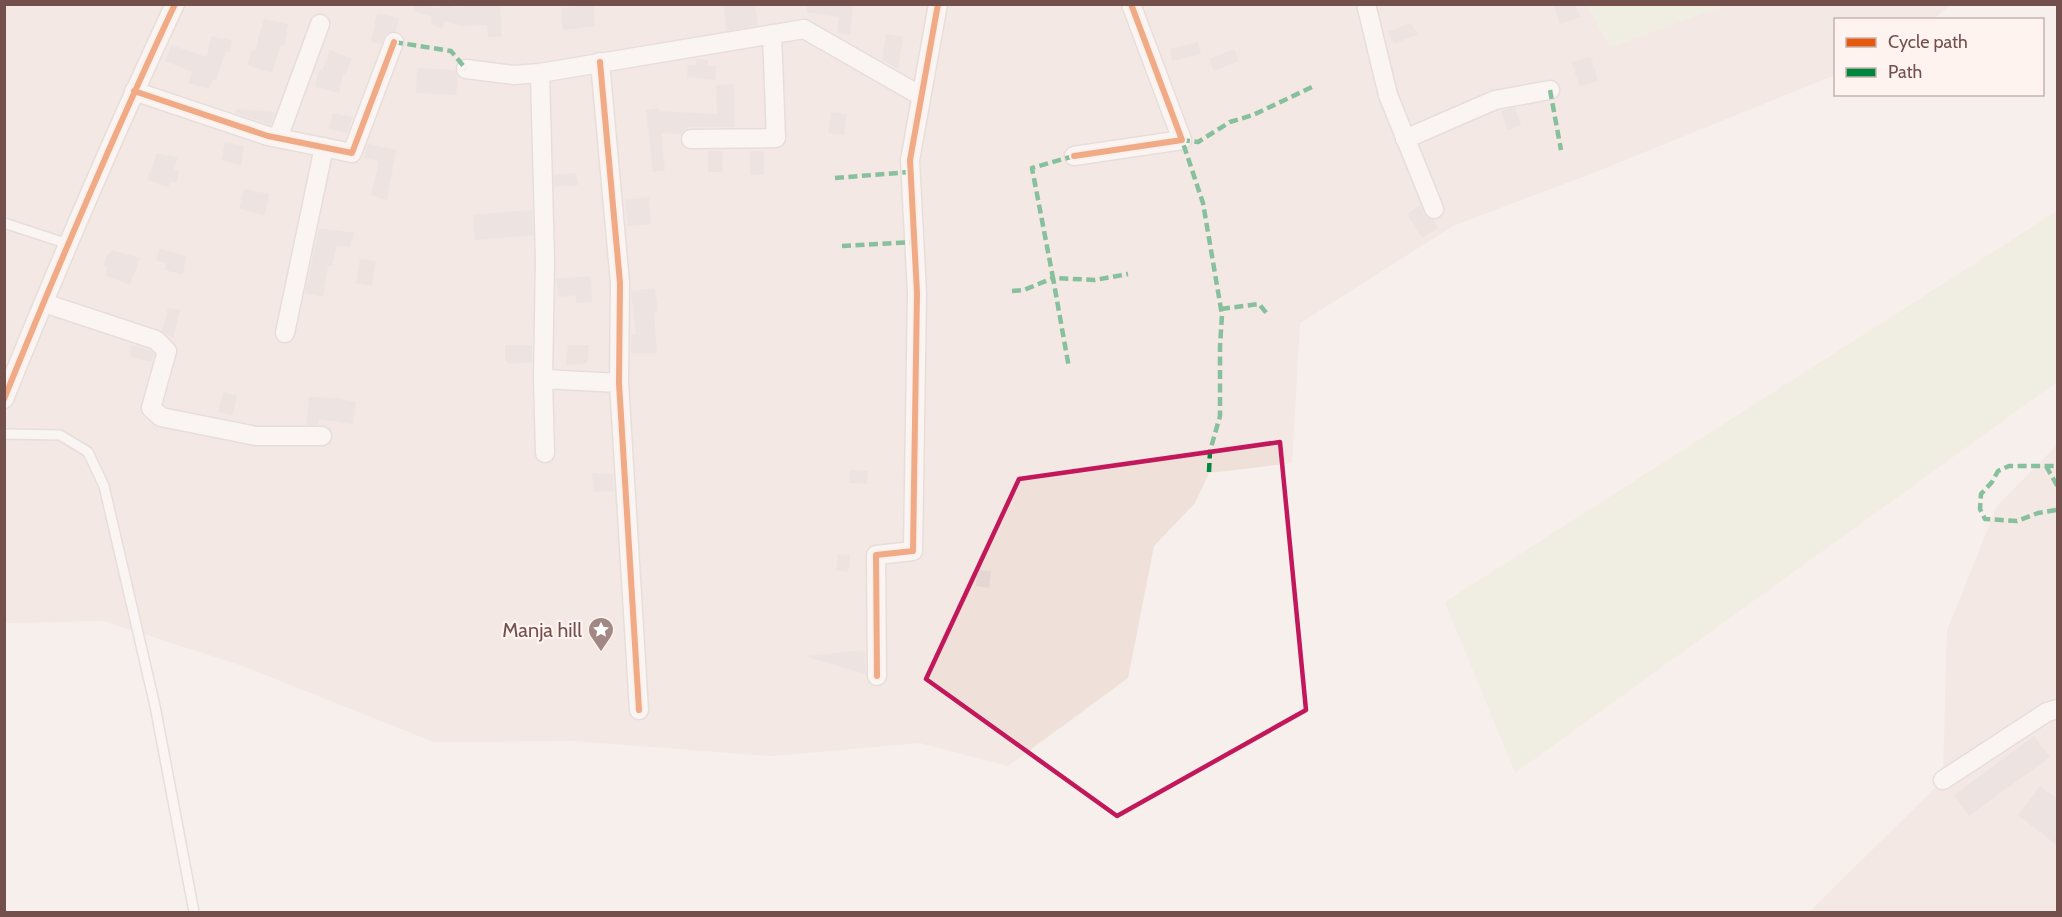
<svg xmlns="http://www.w3.org/2000/svg" width="2062" height="917" font-family="Cabin,sans-serif">
<style>
.residential{fill:#efe0d9}
.green{fill:#e8ecd7}
.building{fill:#e3d6d3}
.lines{fill:none;stroke-linecap:round;stroke-linejoin:round}
.service-casing{stroke:#d5cbc9;stroke-width:12}
.minor-casing{stroke:#d5cbc9;stroke-width:21}
.service{stroke:#fefdfc;stroke-width:9}
.minor{stroke:#fefdfc;stroke-width:18}
.quiet{stroke:#00873e;stroke-width:4.5;stroke-dasharray:9 4.5;stroke-linecap:butt}
.cycleway-casing{stroke:#fef3ee;stroke-width:10}
.cycleway{stroke:#e8590c;stroke-width:6}
.marked{fill:none;stroke:#c2185b;stroke-width:4.5;stroke-linejoin:round}
.labels{text-anchor:middle;dominant-baseline:central;stroke-width:4.5;stroke-linejoin:round;paint-order:stroke}
.poi-label{font-size:20px;fill:#74504d;stroke:#fef3ee;text-anchor:end}
</style>
<rect width="100%" height="100%" fill="#f6efeb"/>
<path class="residential" d="M5,5H1950L1934,19L1836,20L1835,75L1593,173L1453,226L1300,323L1292,463L1209,473L1195,503L1154,546L1128,678L1008,766L920,743L771,756L574,741L434,742L243,666L103,621L5,623Z
M2057,445V912H1809L1943,780L1947,631L1997,506Z"/>
<path class="green" d="M1729,4L1610,48L1587,5V4Z
M2057,211V382L1515,773L1445,602Z"/>
<path class="building" d="M441,4L455,7L500,4L502,36L488,37L487,25L461,26L445,21L442,29L431,24L432,17L414,11L415,5L440,8Z
M593,4L595,26L563,30L561,8Z
M724,4H755L758,25L726,31Z
M807,4L853,5L850,35L837,33L839,17L807,12Z
M1553,4H1575L1580,17L1560,24Z
M377,13L399,18L396,31L386,34L381,44L371,42Z
M264,19L288,24L284,46L281,45L272,73L247,65L252,50L255,51Z
M1410,23L1418,34L1394,44L1388,32Z
M886,34L903,37L898,69L882,60Z
M211,36L232,40L230,52L226,51L216,80L213,79L209,89L188,83L193,72L165,61L171,45L207,57Z
M1198,42L1201,54L1172,61L1170,49Z
M1234,49L1239,61L1214,71L1209,59Z
M330,50L352,59L345,75L343,74L339,93L315,87L319,70L322,71Z
M1591,57L1598,81L1579,86L1572,62Z
M696,59L708,60V66H716L715,80L687,77L688,65H696Z
M417,68L455,70L458,76L456,95L416,93Z
M734,84L735,127H688L681,134L661,133L665,170L653,172L646,110L659,108V111L717,114L716,85Z
M1515,108L1521,125L1508,130L1501,110Z
M236,109L275,112L271,125L235,113Z
M831,112L847,114L844,135L828,133Z
M333,113L353,117L347,133L329,129Z
M225,142L244,146L241,165L221,160Z
M368,144L396,150L387,200L371,195L379,161L364,158Z
M708,151H723L722,172H708Z
M750,151H764V175H750Z
M157,153L178,157L174,169L179,171L176,183L171,181L168,187L147,180Z
M576,173L578,185L554,187V175Z
M244,189L269,194L265,215L239,209Z
M649,197L651,224L628,226L625,200Z
M1420,205L1424,214L1433,220L1438,228L1422,238L1407,214Z
M532,210L533,235L475,240L473,215Z
M319,228L354,233L350,247L337,246L332,266H328L323,297L305,293Z
M159,249L186,256L183,275L165,270L166,263L156,260Z
M112,250L140,258L130,285L105,275L107,267L103,265L108,254H110Z
M360,259L376,261L372,286L356,283Z
M591,276L592,302L576,303V295L558,297L556,279Z
M655,288L658,312L654,313L657,353H631V334H636L631,291Z
M168,308L180,310L173,338L162,331Z
M131,345L150,350L154,354L152,362L130,357Z
M505,345H532V362L509,364L505,360Z
M568,345H589L587,363L566,365Z
M223,392L237,395L233,415L218,412Z
M309,397L336,398L356,402L353,424L319,419L318,425H306Z
M850,470L868,471L867,484L849,483Z
M592,473L613,474L614,491L594,492Z
M838,554L850,555L848,572L836,570Z
M977,570L991,571L989,588L976,586Z
M865,650L866,674L807,657V656Z
M2034,736L2050,757L1969,816L1954,795Z
M2040,786L2058,799V846L2018,815Z"/>
<g class="lines">
<defs>
<path id="service" d="M4,223L68,244
M4,434L60,435L88,452L104,486L155,706L194,912"/>
<path id="minor" d="M1366,4L1388,95L1434,209
M600,62L620,283L619,383L639,710
M466,69L514,75L540,73L804,29L921,96
M540,73L545,260L543,379L545,453
M134,91L268,136L352,153L394,42
M278,138L320,24
M691,139L776,138L772,34
M1405,139L1495,100L1550,90
M1074,156L1182,140L1131,4
M44,303L156,340L167,351L151,408L161,417L256,436H322
M285,333L324,147
M543,379L619,383
M4,399C58,266 114,134 175,4
M877,676L876,555L913,551L917,293L910,160L938,4
M1943,780L2047,712L2058,709"/>
</defs>
<use href="#service" class="service-casing"/>
<use href="#minor" class="minor-casing"/>
<use href="#service" class="service"/>
<use href="#minor" class="minor"/>
<path class="quiet" d="M394,42L451,51L466,69
M1550,90L1561,150
M1074,156L1032,168L1053,278L1095,280L1128,274
M835,178L910,172
M842,246L914,242
M1012,291L1024,290L1053,278L1069,368
M1221,309L1259,304L1268,315
M2046,466L2058,487
M1209,472L1210,451L1220,416V346L1222,315L1203,203L1182,140L1198,142L1230,122L1253,115L1312,87
M2056,510L2038,513L2017,521L1985,519L1980,509L1981,494L1992,482L1998,471L2009,466H2058"/>
<defs>
<path id="cycleway" d="M600,62L620,283L619,383L639,710
M134,91L268,136L352,153L394,42
M1074,156L1182,140L1131,4
M4,399C58,266 114,134 175,4
M877,676L876,555L913,551L917,293L910,160L938,4"/>
</defs>
<use href="#cycleway" class="cycleway-casing"/>
<use href="#cycleway" class="cycleway"/>
</g>
<path d="M0 0H2062V917H0ZM1280,442L1306,710L1117,816L926,679L1019,479Z" fill="#f6efeb" fill-opacity=".55" fill-rule="evenodd"/>
<path class="marked" d="M1280,442L1306,710L1117,816L926,679L1019,479Z"/>
<defs>
<symbol id="sight-pin" viewBox="-11 -11 22 30"><path d="M0 17L-7.5 6A9.5 9.5 0 1 1 7.5 6Z" fill="#a28884" stroke="#fef3ee"/><path d="M0-6L1.8-2.2L6-1.7L2.9 1.2L3.7 5.4L0 3.3L-3.7 5.4L-2.9 1.2L-6-1.7L-1.8-2.2Z" fill="#fff"/></symbol>
</defs>
<g fill-rule="evenodd">
<use href="#sight-pin" x="586" y="615" width="30" height="40"/>
</g>
<g class="labels">
<g class="poi-label">
<text x="582" y="630">Manja hill</text>
</g>
</g>
<rect width="2062" height="917" fill="none" stroke="#74504d" stroke-width="12"/>
<rect x="1834" y="18" width="210" height="78" fill="#fef3ee" stroke="#c7b2ae" stroke-width="1.5"/>
<rect x="1846" y="38" width="30" height="9" fill="#e8590c" stroke="#c7b2ae" stroke-width="1.5"/>
<text x="1888" y="48" font-size="18" fill="#74504d">Cycle path</text>
<rect x="1846" y="68" width="30" height="9" fill="#00873e" stroke="#c7b2ae" stroke-width="1.5"/>
<text x="1888" y="78" font-size="18" fill="#74504d">Path</text>
</svg>
